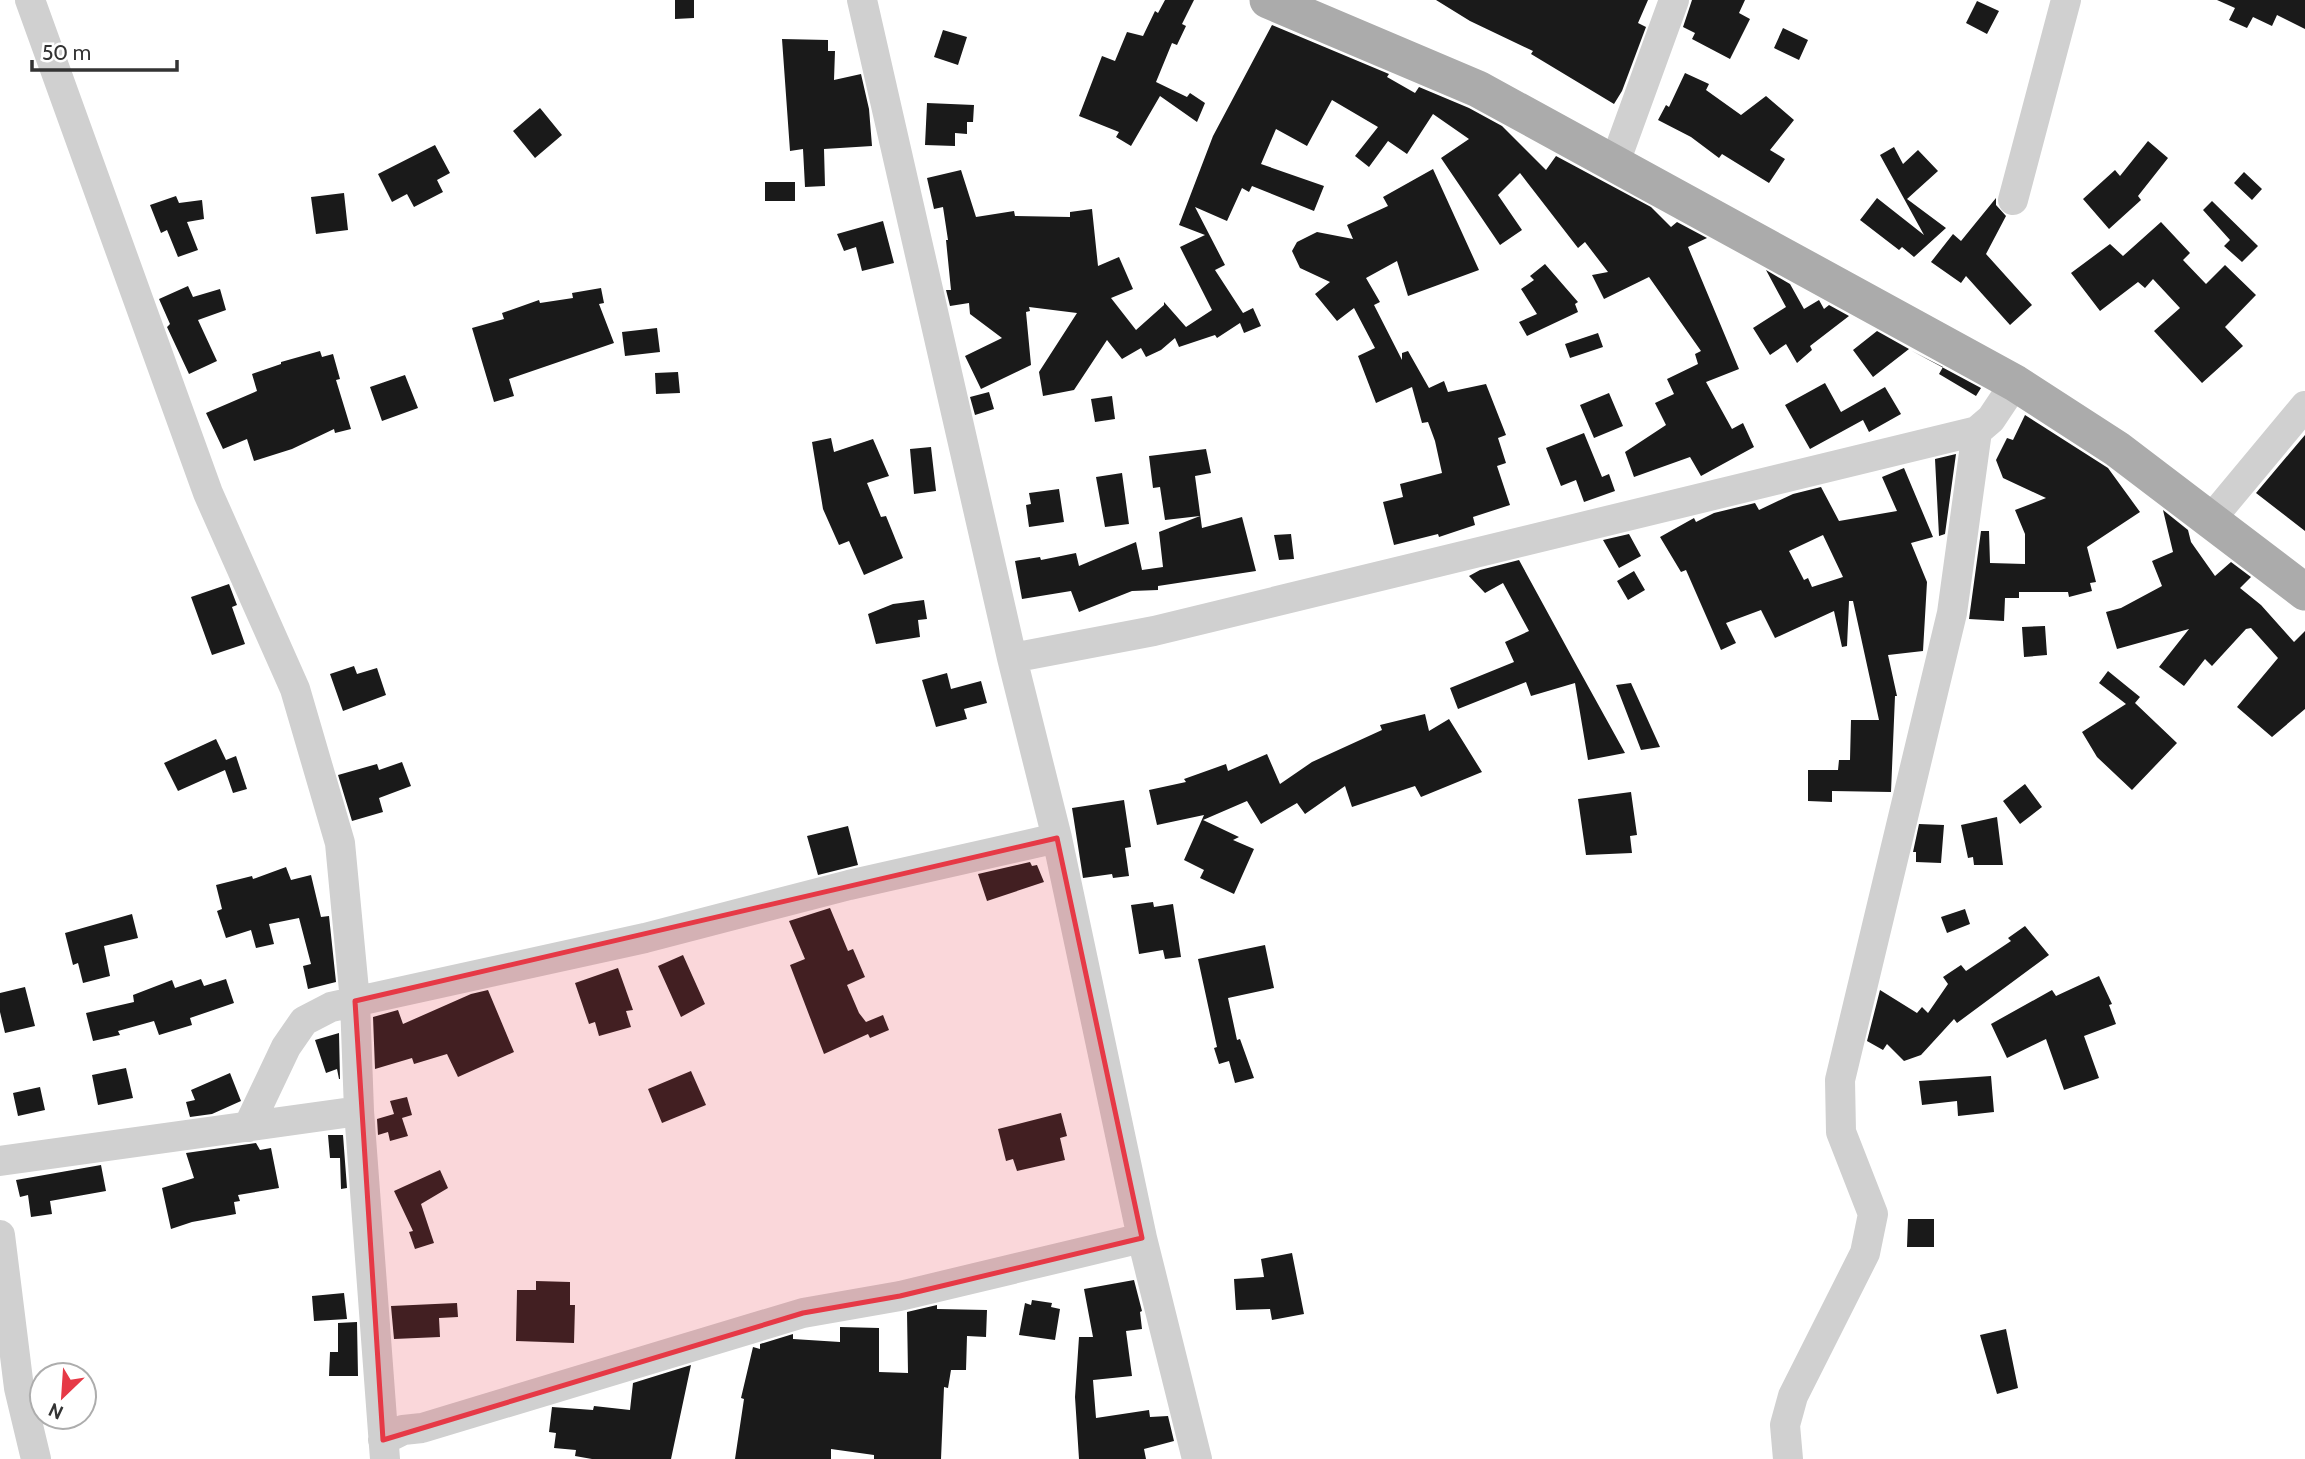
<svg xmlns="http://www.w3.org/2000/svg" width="2305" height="1459" font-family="Cabin,sans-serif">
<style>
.building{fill:#1a1a1a;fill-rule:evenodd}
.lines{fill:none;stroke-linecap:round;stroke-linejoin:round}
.minor{stroke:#d0d0d0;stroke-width:30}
.major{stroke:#ababab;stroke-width:37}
.marked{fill:#e63946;fill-opacity:0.2;stroke:#e63946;stroke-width:5;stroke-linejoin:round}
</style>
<rect width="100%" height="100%" fill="#fff"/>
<path class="building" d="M675,0H694V18L675,19Z
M1165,0H1194L1182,24L1186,26L1177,45L1172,43L1156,82L1187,97L1190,93L1205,103L1197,122L1160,96L1131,146L1116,137L1119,132L1079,116L1102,56L1115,61L1127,32L1143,36L1155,11L1158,13Z
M1436,0H1648L1638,23L1646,27L1622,91L1614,104L1531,54L1533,51L1470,21Z
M1692,0H1745L1739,13L1750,19L1730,59L1692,39L1695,33L1683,27Z
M2217,0H2305V29L2277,15L2272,26L2253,17L2247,28L2229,20L2235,8Z
M1977,1L1999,11L1987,34L1966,23Z
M1272,25L1389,74L1387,77L1415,93L1419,87L1469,108L1502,126L1546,170L1556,156L1651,207L1671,227L1677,222L1707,238L1688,247L1739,369L1706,382L1732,429L1743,423L1754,447L1701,476L1690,457L1634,477L1625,452L1666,425L1655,403L1674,394L1667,379L1698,364L1695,354L1701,351L1649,277L1604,299L1592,275L1608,272L1585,242L1578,248L1520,173L1498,195L1522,230L1500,245L1441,158L1469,139L1433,114L1407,154L1388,141L1369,167L1355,156L1378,127L1332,100L1307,146L1276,129L1261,164L1324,186L1314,211L1252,186L1249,192L1242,188L1227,221L1195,207L1225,265L1215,270L1243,313L1253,308L1261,326L1244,333L1240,323L1217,338L1215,335L1179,347L1175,338L1161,350L1146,357L1141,348L1122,359L1107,340L1074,390L1043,396L1039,372L1077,313L1029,307L1030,311L1026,312L1031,365L981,389L965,356L1002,338L970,314L969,303L950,306L946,290H951L946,240H948L943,207L934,209L927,178L961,170L976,217L1014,211L1015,216L1070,217V212L1092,209L1098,266L1119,257L1133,289L1111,298L1136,330L1164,305V302L1186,327L1212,310L1180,247L1205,235L1179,225L1213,136Z
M1783,28L1808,40L1799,60L1774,48Z
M943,30L967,37L958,65L934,57Z
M782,39L828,40V51H835L834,80L861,74L869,109L872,146L824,149L825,186L805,187L803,149L790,151Z
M1685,73L1709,84L1706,90L1741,115L1766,96L1794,120L1770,150L1785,159L1769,183L1722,154L1719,158L1691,137L1658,120L1666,105L1669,107Z
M927,103L974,105L973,122H967V134L955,133V146L925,145Z
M540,108L562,135L535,158L513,131Z
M2148,141L2168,158L2138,196L2141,200L2109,229L2083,199L2115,170L2120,176Z
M435,145L450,173L437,180L443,192L414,207L407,194L392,202L378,174Z
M1894,147L1903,164L1918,150L1938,171L1907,199L1946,228L1914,257L1902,247L1899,250L1860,220L1877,198L1924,235L1880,155Z
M1433,169L1479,270L1408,296L1397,261L1366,278L1380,302L1374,305L1402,360V353L1408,351L1429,388L1444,381L1448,392L1486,384L1506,435L1498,438L1506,463L1497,466L1510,505L1473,517L1475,525L1439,537L1438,534L1394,545L1383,502L1403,497L1400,484L1442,473L1435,441L1428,422L1422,423L1412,387L1376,403L1358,356L1375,348L1354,308L1337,321L1315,294L1330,282L1300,268L1292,251L1297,242L1317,232L1353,239L1347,225L1388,206L1383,197Z
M2244,172L2262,189L2252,200L2234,183Z
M765,182H795V201H765Z
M344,193L348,230L316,234L311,197Z
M176,196L179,203L202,200L204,219L187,222L198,250L178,257L167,230L161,233L150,205Z
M1996,198V205L2006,216L1986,254L2032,305L2010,325L1966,276L1961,283L1931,262L1953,234L1961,241Z
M2212,201L2258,246L2242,262L2224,246L2230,240L2203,210Z
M883,221L894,263L862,271L856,247L844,251L837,234Z
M2161,222L2190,253L2183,260L2206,284L2225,265L2256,295L2225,327L2243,346L2202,383L2154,331L2180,308L2153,279L2145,288L2138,282L2100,311L2071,273L2110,244L2123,256Z
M1545,264L1578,302L1575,304L1578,312L1527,336L1519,322L1537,314L1521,289L1534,280L1530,276Z
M1766,270L1790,284L1804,309L1819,300L1824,309L1829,305L1849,316L1810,346L1812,350L1797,363L1786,344L1770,355L1753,328L1786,307Z
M188,286L193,297L220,289L226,310L198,320L217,361L189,374L167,327L170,324L159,299Z
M601,288L604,303L599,304L614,343L509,379L514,396L494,402L472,328L504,319L502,313L539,300L540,303L573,298L572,293Z
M657,328L660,352L625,356L622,332Z
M1877,331L1909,349L1873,377L1853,350Z
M1598,333L1603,347L1570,358L1565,344Z
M320,351L322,357L333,354L340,379L336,380L351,429L335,433L334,429L292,449L254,461L247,439L223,449L206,413L257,391L252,374L281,364V362Z
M1912,351L1981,388L1976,396L1939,374L1943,367Z
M678,372L680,393L656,394L655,373Z
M405,375L418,408L382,421L370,387Z
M1825,383L1841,412L1885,387L1901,414L1869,432L1863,420L1810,449L1785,405Z
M989,392L994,409L975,415L970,397Z
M1609,393L1623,426L1594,438L1580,405Z
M1112,396L1115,419L1095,422L1091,399Z
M2025,415L2108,468L2140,512L2087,547L2096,582L2090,583L2092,591L2069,597L2068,592H2019V598H2005L2004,621L1969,619L1981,531H1989L1990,563L2025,564V534L2015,510L2046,498L2003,478L1996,460L2007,438L2013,440Z
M1584,433L1602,477L1609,474L1615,491L1584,502L1576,480L1561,486L1546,448Z
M2305,435V531L2256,493Z
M831,438L834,452L873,439L889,476L867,483L881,517L886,516L903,558L864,575L849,541L839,545L823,509L812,442Z
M931,447L936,491L914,494L910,449Z
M1206,449L1211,473L1195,476L1202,528L1242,517L1256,571L1158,586V590L1132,591L1079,612L1071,591L1022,599L1015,561L1040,557L1041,560L1076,553L1079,566L1136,542L1142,570L1163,567L1159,532L1200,516L1165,520L1160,487L1153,488L1149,456Z
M1956,454L1945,534L1939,536L1935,459Z
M1904,468L1933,537L1911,543L1927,582L1923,651L1888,655L1897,696H1895L1891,792L1832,791V802L1808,801V770H1838L1839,760H1850L1851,720H1879L1853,601H1849L1847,646L1842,647L1834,611L1775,638L1761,610L1726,623L1736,643L1721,650L1686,570L1681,572L1660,537L1694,518L1696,522L1714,513L1755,503L1759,510L1793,494L1821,487L1839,521L1897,511L1882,477ZM1823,535L1843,577L1812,587L1808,578L1804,580L1789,551Z
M1122,473L1129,524L1105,527L1096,477Z
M1059,489L1064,522L1029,527L1026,505L1031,504L1029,493Z
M2163,510L2188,530L2191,542L2215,576L2231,562L2251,577L2240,588L2261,605L2294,642L2305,631V709L2272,737L2237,707L2278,658L2251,628L2246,629L2212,666L2205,659L2184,686L2159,667L2189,629L2117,649L2106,612L2121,608L2162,586L2152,561L2173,552Z
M1291,534L1294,559L1279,560L1274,535Z
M1629,534L1641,556L1619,568L1603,540Z
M1519,560L1573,659L1625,753L1588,760L1575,683L1531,696L1526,682L1458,709L1450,688L1514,662L1505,642L1529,631L1503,583L1485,593L1469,576L1480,570Z
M1634,571L1645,590L1628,600L1617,581Z
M229,584L237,605L232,607L245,644L212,655L191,597Z
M924,600L927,619L918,620L920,637L876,644L868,614L893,604Z
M2045,626L2047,655L2024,657L2022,627Z
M354,666L357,674L377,668L386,695L343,711L330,674Z
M2108,671L2140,697L2135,703L2177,743L2132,790L2097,757L2082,732L2126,704L2099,683Z
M947,673L951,689L981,681L987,703L964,709L967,719L936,727L922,680Z
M1631,683L1660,747L1641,750L1616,685Z
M1425,714L1429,731L1449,719L1482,772L1421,797L1415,786L1352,807L1345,786L1305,814L1297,803L1261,824L1247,801L1203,820L1239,837L1233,840L1254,849L1234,894L1200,878L1204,870L1184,860L1204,815L1157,825L1149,790L1186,782L1184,779L1226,764L1228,771L1267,754L1280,784L1312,762L1382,730L1380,725Z
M216,739L226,760L236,756L247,789L233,793L225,770L178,791L164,763Z
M402,762L411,786L379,798L383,812L352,821L338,775L377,764L379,770Z
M2025,784L2042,807L2020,824L2003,801Z
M1631,792L1637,835L1630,836L1632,853L1586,855L1578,799Z
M1124,800L1131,847L1125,848L1129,876L1113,878L1112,874L1083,878L1072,808Z
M1997,817L2003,865H1974L1973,857L1968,858L1961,825Z
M1919,824L1944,825L1941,863L1916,862V852H1913Z
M848,826L858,865L818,875L807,836Z
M1030,862L1032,866L1037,865L1044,882L987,901L978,874Z
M286,867L291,880L311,875L321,917L329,916L336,982L308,989L303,966L311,964L299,918L269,924L274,944L256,948L251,930L226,938L217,911L222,909L216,885L252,876L253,879Z
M1153,902L1154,907L1173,904L1181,957L1165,959L1163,950L1139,954L1131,905Z
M830,908L848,951L853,949L865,977L847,985L859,1013L866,1022L883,1015L889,1030L870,1038L868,1034L824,1054L790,965L805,959L789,921Z
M1965,909L1970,924L1947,933L1941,917Z
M132,914L138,938L104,946L110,976L83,983L78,963L73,965L65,933Z
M2025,926L2049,955L1957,1023L1954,1019L1921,1055L1904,1061L1887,1044L1883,1050L1867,1041L1880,990L1917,1013L1922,1007L1928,1013L1948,984L1943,977L1961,965L1966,971L2011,941L2008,938Z
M1265,945L1274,988L1228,998L1237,1040L1240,1039L1254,1078L1235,1083L1229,1061L1219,1064L1214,1048L1217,1047L1198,959Z
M683,955L705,1004L681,1017L658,966Z
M618,968L633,1010L626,1011L631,1027L599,1036L595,1022L589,1024L575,983Z
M2099,976L2112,1004L2109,1005L2116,1024L2084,1036L2099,1078L2064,1090L2046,1039L2007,1058L1991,1024L2052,990L2056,996Z
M201,979L204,986L226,979L234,1003L190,1018L192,1025L159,1035L154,1021L118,1031L120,1035L93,1041L86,1013L134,1002L133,995L172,980L175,988Z
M25,987L35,1026L5,1033L0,1012V993Z
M488,990L514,1052L458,1077L447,1054L414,1064L412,1058L375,1069L373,1017L398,1010L403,1024L471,994Z
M339,1033L340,1079H339L337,1069L326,1073L315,1040Z
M126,1068L133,1098L98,1105L92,1075Z
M691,1071L706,1105L662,1123L648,1089Z
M230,1073L241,1101L212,1114L190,1117L186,1102L195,1100L191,1090Z
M1991,1076L1994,1112L1958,1116L1957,1101L1922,1105L1919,1081Z
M40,1087L45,1110L18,1116L13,1093Z
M407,1097L412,1115L402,1118L408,1136L390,1141L388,1132L378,1135L377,1119L394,1114L390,1101Z
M1061,1113L1067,1136L1060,1138L1065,1160L1017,1171L1013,1159L1006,1161L998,1129Z
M328,1135H343L347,1188L341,1189L340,1158H330Z
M256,1143L260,1150L271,1148L279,1188L238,1195L240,1201L234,1202L236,1214L192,1222L171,1229L162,1188L194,1178L186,1153Z
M101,1165L106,1191L50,1201L52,1214L31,1217L28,1195L20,1197L16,1180Z
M440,1170L448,1188L421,1204L434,1243L415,1249L409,1232L413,1231L394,1191Z
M1908,1219H1934V1247H1907Z
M1292,1253L1304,1314L1272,1320L1270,1309L1236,1310L1234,1279L1264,1277L1261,1259Z
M1134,1280L1142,1311L1140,1312L1142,1329L1126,1331L1132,1376L1093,1380L1096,1418L1149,1410L1150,1417L1168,1416L1174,1441L1144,1449L1146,1459H1079L1075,1397L1079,1337H1093L1084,1289Z
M536,1281L570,1282V1305H575L574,1343L516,1341L517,1290H536Z
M344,1293L347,1319L314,1321L312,1296Z
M1032,1300L1052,1303L1051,1307L1060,1309L1055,1340L1019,1335L1025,1303L1031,1305Z
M457,1303L458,1317L439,1318L440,1337L394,1339L391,1306Z
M937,1305V1309L987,1310L986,1337L967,1336L966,1370H951L948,1388L944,1387L941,1459H874V1455L831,1449V1459H735L744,1399L741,1398L753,1347L760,1349V1344L793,1334V1339L840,1342V1327L879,1328V1372L908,1373L907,1312Z
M357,1322L358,1376H329L330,1352H338V1323Z
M2006,1329L2018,1388L1997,1394L1980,1335Z
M691,1365L671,1459H592L575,1456L576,1450L554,1448L556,1433L549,1432L552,1407L593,1410L594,1406L630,1410L633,1383Z"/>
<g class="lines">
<path class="minor" d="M30,0L208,493L295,689L340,843L355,1001L359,1111L385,1459
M862,0L1012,658L1057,838L1142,1238L1197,1459
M1614,165L1674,0
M2013,200L2066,0
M2211,519L2305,406
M1012,658L1154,631L1977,431L1991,419L2015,383
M248,1127L286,1047L304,1021L331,1007L645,938L849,885L1057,838
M0,1161L359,1111
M0,1235L19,1388L36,1459
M383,1440L403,1430L422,1428L803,1313L900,1296L1142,1238
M1788,1459L1785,1425L1793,1396L1865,1253L1873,1214L1841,1132L1840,1080L1952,613L1977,431"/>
<path class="major" d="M1268,0L1478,89L2015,383L2117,449L2305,592"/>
</g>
<path class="marked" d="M1057,838L1142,1238L900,1296L803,1313L383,1440L355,1001Z"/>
<g transform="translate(63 1396) rotate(205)"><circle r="33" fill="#ffffff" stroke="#adadad" stroke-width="2"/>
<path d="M0-5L12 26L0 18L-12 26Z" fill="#e63946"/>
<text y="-10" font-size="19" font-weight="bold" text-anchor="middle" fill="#333333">N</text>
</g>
<path d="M32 60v10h145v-10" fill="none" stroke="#333333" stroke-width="3.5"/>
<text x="42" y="60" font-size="21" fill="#333333" stroke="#ffffff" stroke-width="5" paint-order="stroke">50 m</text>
</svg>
